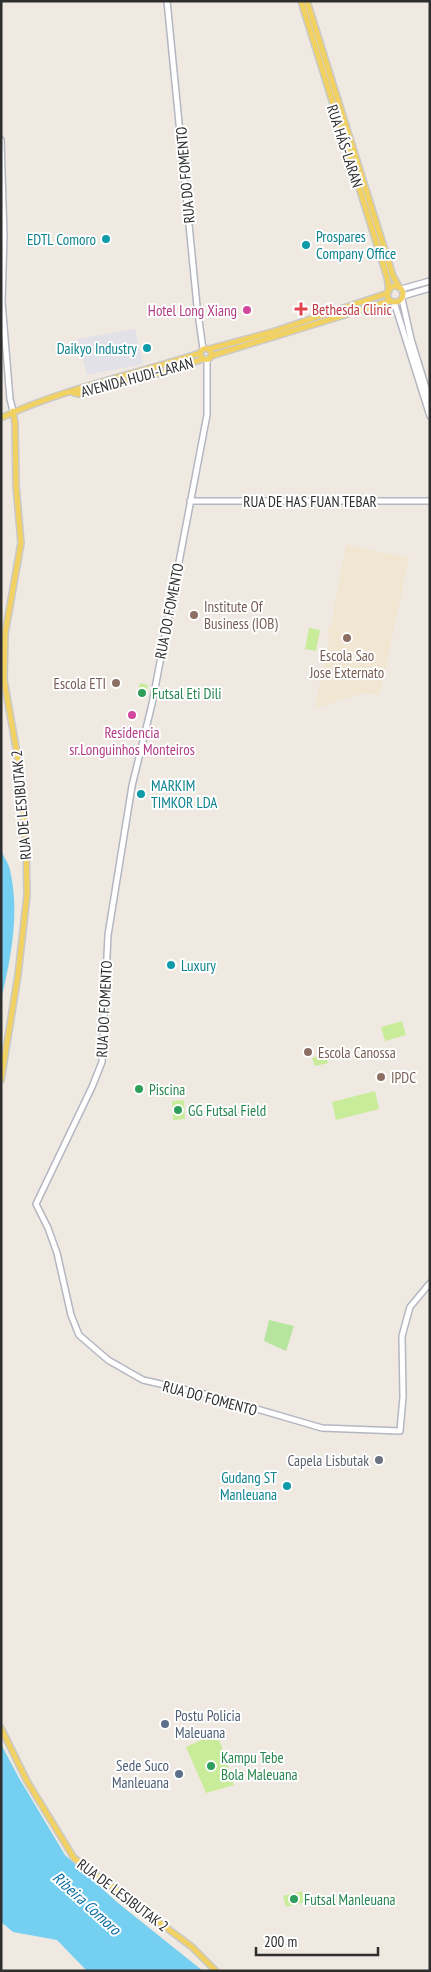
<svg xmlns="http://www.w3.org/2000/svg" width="431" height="1972" font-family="'PT Sans Narrow',sans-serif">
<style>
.industrial{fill:#e3e1e8}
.education{fill:#f0e6d1}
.green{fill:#b6e59e}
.pitch{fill:#c9ec9a}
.water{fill:#75cff0}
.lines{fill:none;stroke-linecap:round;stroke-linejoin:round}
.secondary-casing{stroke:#b4b7c1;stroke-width:8}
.primary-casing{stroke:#c9c9c9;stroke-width:8}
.secondary{stroke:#fff;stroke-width:5}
.primary{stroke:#f2d163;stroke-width:5}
.culture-dot{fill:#0f9aa8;stroke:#fff;stroke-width:2}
.health-dot{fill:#e0444e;stroke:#fff;stroke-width:2}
.hotel-dot{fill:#d1479c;stroke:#fff;stroke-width:2}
.education-dot{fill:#8d6e63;stroke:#fff;stroke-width:2}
.leisure-dot{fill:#2e9e5b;stroke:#fff;stroke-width:2}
.worship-dot{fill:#6b7280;stroke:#fff;stroke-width:2}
.service-dot{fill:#5c6f8a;stroke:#fff;stroke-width:2}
.labels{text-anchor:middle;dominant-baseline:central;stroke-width:4;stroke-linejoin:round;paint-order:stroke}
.street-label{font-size:15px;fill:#2e2e2e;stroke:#fff}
.culture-label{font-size:15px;fill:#0d838f;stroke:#fff;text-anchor:start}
.health-label{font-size:15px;fill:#be3a42;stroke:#fff;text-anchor:start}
.hotel-label{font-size:15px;fill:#b23c85;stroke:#fff;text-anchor:end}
.education-label{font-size:15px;fill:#785e54;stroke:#fff;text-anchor:start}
.leisure-label{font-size:15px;fill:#27864d;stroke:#fff;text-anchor:start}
.worship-label{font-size:15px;fill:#5b616d;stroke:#fff;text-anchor:end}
.service-label{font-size:15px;fill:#4e5e75;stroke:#fff;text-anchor:start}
.water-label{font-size:16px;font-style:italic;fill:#0d6fa3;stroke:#fff}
</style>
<rect width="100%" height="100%" fill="#efe9e1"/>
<path class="industrial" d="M135,329L143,364L87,375L78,339Z"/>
<path class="education" d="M346,545L409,558L380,695L363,693L319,707L315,706L330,635H327L329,626H331Z"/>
<path class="green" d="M269,1320L294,1326L286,1351L264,1341Z"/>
<path class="pitch" d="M309,628L320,630L316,651L305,649Z
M140,683L148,685L145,697L137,695Z
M402,1021L406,1035L385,1041L381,1027Z
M326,1054L328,1063L315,1066L312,1058Z
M375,1091L379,1109L336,1120L332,1102Z
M184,1100L185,1119L173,1120L172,1101Z
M217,1733L234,1785L206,1793L186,1747Z
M302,1891L305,1902L286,1907L283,1896Z"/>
<path class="water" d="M1,845C2,858 8,860 10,870C20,913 11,958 1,1000Z
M1,1744L19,1778L65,1855L118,1903L203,1971H87L57,1940L13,1932L1,1922Z"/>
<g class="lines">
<defs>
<path id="secondary" d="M167,1L197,306L203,349
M1,140L4,236L2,302L10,399L13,411
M401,289L430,281
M403,296L430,288
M402,299L411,339L430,401
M394,302L430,416
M207,359V415L152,704L132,786L108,935L102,1062L92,1087L36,1204L48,1228L57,1253L71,1315L79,1335L108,1360L143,1380L209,1395L322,1428L400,1431L403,1397L402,1336L410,1307L430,1283
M190,501H430"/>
<path id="primary" d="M301,1L387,277L389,290
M307,1L393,276L399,287
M387 294a8 8 0 1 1 16 0a8 8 0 1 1-16 0Z
M200.5 354a5.5 5.5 0 1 1 11 0a5.5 5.5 0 1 1-11 0Z
M209,349L272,332L388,293
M211,356L390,301
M71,392L78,394L168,371L203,359
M1,418C64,388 134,375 200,353
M1,1080L18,975L27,895L26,844L18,759L4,680L5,634L21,543L16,485L15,423L13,411
M1,1728L27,1781L74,1858L192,1947L216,1971"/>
</defs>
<use href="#secondary" class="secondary-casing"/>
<use href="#primary" class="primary-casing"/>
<use href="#secondary" class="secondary"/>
<use href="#primary" class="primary"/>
</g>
<g class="culture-dot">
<circle cx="106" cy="239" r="5"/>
<circle cx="306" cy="245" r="5"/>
<circle cx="147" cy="348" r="5"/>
<circle cx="141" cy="794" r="5"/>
<circle cx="171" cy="965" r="5"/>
<circle cx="287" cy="1486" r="5"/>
</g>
<path class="health-dot" d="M298.5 301.5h5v5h5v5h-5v5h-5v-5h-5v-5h5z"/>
<g class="hotel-dot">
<circle cx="247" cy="310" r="5"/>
<circle cx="132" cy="715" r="5"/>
</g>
<g class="education-dot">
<circle cx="194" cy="615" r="5"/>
<circle cx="347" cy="638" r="5"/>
<circle cx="116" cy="683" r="5"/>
<circle cx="308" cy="1052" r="5"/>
<circle cx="381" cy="1077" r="5"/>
</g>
<g class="leisure-dot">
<circle cx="142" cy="693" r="5"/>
<circle cx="139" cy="1089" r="5"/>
<circle cx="178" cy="1110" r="5"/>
<circle cx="211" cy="1766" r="5"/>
<circle cx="294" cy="1899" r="5"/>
</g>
<circle class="worship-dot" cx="379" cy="1460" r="5"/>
<g class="service-dot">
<circle cx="165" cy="1724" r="5"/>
<circle cx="179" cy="1774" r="5"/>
</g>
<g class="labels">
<g class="street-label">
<text transform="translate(345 146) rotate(72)">RUA HÁS-LARAN</text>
<text transform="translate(185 175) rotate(-95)">RUA DO FOMENTO</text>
<text transform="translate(137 377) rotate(-15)">AVENIDA HUDI-LARAN</text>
<text x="310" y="501">RUA DE HAS FUAN TEBAR</text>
<text transform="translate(169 611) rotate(-79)">RUA DO FOMENTO</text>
<text transform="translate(21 805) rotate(-95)">RUA DE LESIBUTAK 2</text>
<text transform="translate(104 1009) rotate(-87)">RUA DO FOMENTO</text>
<text transform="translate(210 1398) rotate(15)">RUA DO FOMENTO</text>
<text transform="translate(123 1895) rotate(37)">RUA DE LESIBUTAK 2</text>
</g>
<g class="culture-label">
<text x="316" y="236">Prospares<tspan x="316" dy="17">Company Office</tspan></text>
<text x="96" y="239" text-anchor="end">EDTL Comoro</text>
<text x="137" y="348" text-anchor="end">Daikyo Industry</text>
<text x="151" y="785">MARKIM<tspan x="151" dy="17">TIMKOR LDA</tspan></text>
<text x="181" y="965">Luxury</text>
<text x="277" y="1477" text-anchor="end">Gudang ST<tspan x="277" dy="17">Manleuana</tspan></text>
</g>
<g class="health-label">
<text x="312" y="309">Bethesda Clinic</text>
</g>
<g class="hotel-label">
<text x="237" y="310">Hotel Long Xiang</text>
<text x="132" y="732" text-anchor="middle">Residencia<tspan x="132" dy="17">sr.Longuinhos Monteiros</tspan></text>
</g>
<g class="education-label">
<text x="204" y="606">Institute Of<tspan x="204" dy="17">Business (IOB)</tspan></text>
<text x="347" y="655" text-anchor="middle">Escola Sao<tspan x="347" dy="17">Jose Externato</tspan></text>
<text x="106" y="683" text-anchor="end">Escola ETI</text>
<text x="318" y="1052">Escola Canossa</text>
<text x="391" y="1077">IPDC</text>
</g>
<g class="leisure-label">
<text x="152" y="693">Futsal Eti Dili</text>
<text x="149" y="1089">Piscina</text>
<text x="188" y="1110">GG Futsal Field</text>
<text x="221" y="1757">Kampu Tebe<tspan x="221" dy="17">Bola Maleuana</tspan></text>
<text x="304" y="1899">Futsal Manleuana</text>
</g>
<g class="worship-label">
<text x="369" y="1460">Capela Lisbutak</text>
</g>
<g class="service-label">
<text x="175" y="1715">Postu Policia<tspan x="175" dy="17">Maleuana</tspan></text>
<text x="169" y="1765" text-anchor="end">Sede Suco<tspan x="169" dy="17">Manleuana</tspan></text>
</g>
<g class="water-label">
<text transform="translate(87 1903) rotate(42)">Ribeira Comoro</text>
</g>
</g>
<rect width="431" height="1972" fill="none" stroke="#2e2e2e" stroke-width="5"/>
<path d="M256 1947v8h122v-8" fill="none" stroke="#2e2e2e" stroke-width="2.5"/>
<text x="264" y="1947" font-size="15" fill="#2e2e2e" stroke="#ffffff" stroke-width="4" paint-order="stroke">200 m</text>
</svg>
